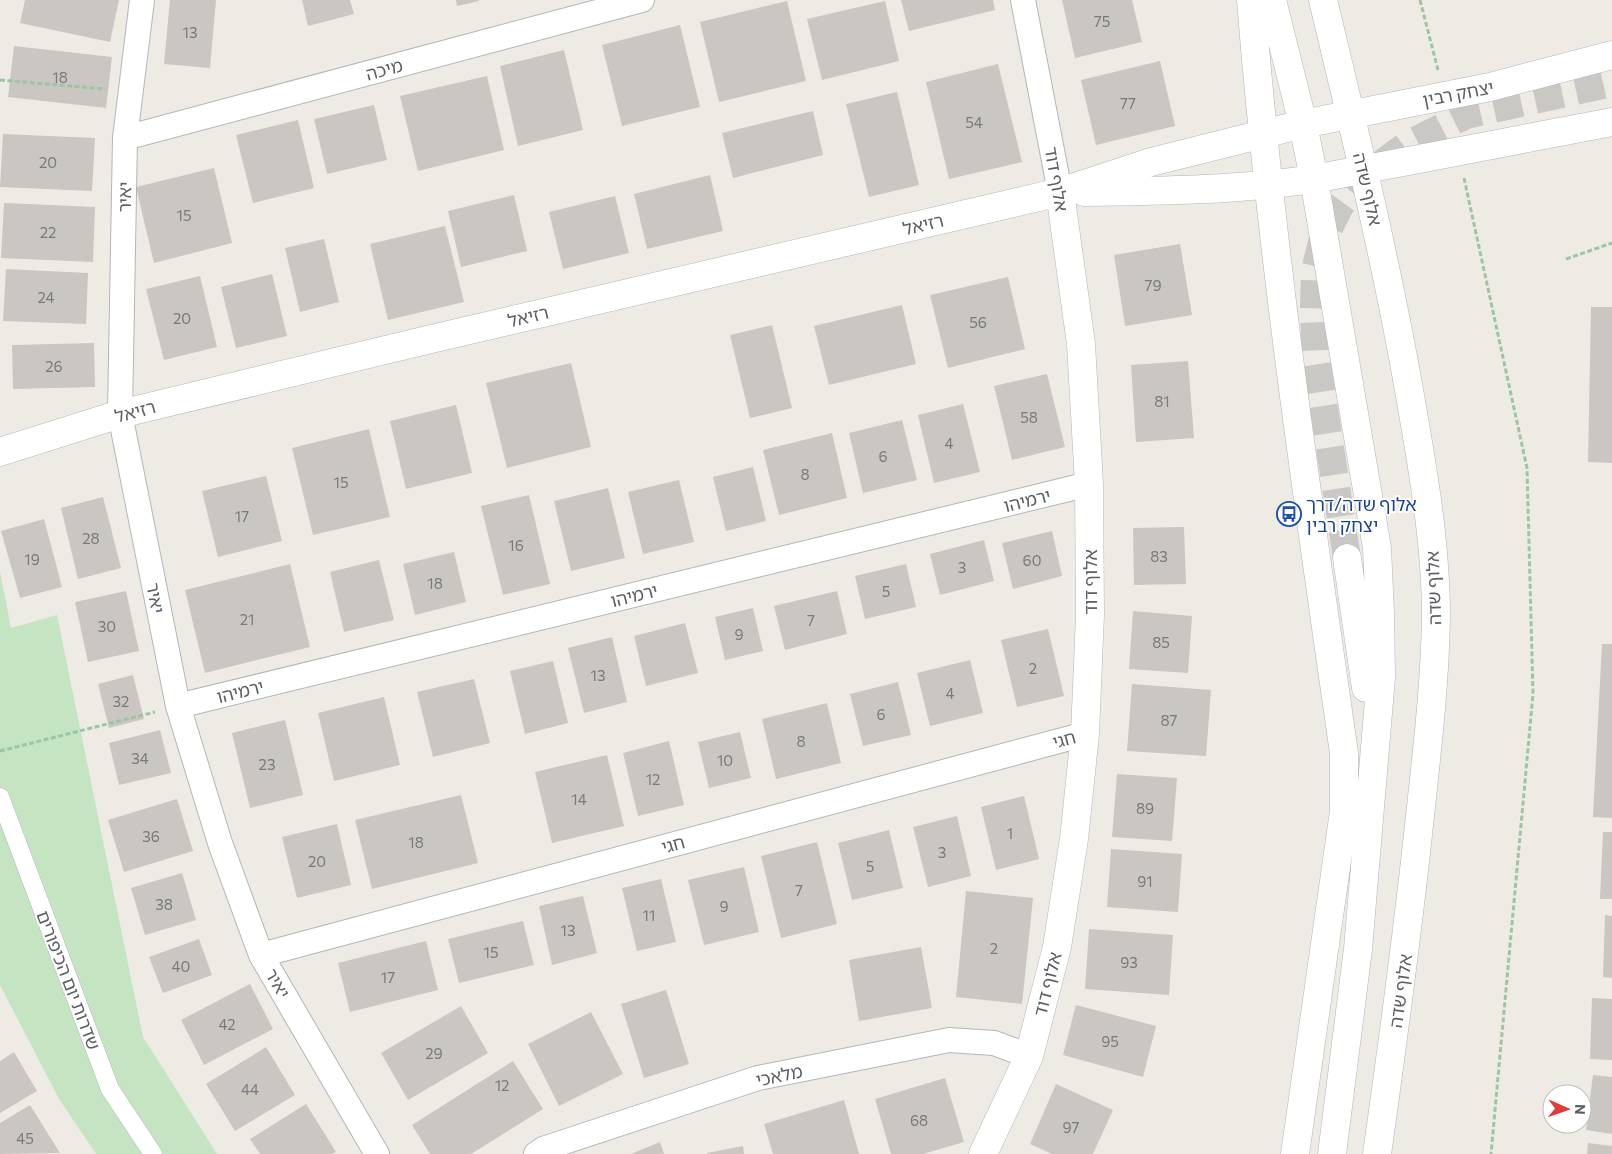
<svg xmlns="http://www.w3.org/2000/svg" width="1612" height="1154" font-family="Commissioner,'Noto Sans Hebrew',sans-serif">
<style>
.green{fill:#c5e4c2}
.building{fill:#cac6c2}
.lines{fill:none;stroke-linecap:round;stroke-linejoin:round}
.secondary-tunnel{stroke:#cac8c5;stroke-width:28;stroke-dasharray:28 14;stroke-linecap:butt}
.pedestrian-casing{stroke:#b2b5b9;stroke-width:19}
.minor-casing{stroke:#b2b5b9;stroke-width:26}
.tertiary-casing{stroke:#b2b5b9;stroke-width:29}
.secondary-casing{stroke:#b1b4b9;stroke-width:29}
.path{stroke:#9cc5a4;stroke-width:3;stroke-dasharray:5 2.5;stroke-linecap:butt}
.pedestrian{stroke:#fff;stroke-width:18}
.minor{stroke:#fff;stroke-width:24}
.tertiary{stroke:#fff;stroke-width:28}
.secondary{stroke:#fff;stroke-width:28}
.labels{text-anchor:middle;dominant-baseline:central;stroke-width:4;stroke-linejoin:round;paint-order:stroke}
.number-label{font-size:15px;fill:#787a7c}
.street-label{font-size:18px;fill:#5c6064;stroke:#fff}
.transit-label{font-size:18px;fill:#164399;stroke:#fff;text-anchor:start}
</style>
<rect width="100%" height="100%" fill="#eeebe5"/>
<path class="green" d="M0,571L11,628L57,615L143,1037L217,1154H96L59,1099L0,985Z"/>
<path class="building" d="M25,0H119L110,42L20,23Z
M170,0H216L210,68L164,64Z
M302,0H350L354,14L308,26Z
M456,0H479V1L457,6Z
M901,0H993L995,10L909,31Z
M1062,0H1132L1142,42L1075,58Z
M787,1L806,81L719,102L700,22Z
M885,1L899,61L822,80L807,19Z
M680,25L700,107L622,126L602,45Z
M14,46L112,57L106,108L8,97Z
M564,50L583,130L518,146L500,66Z
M1160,61L1175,126L1096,145L1081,80Z
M998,64L1022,162L949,179L926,82Z
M487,76L504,150L418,171L400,96Z
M897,92L919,185L869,197L846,104Z
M374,105L387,160L327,174L314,119Z
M813,111L823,155L733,178L722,133Z
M298,120L314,188L253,203L236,135Z
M3,134L95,138L92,191L0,187Z
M214,168L232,243L154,263L136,187Z
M710,175L723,231L647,249L634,194Z
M514,195L527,251L461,267L448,211Z
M615,196L629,253L563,269L549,212Z
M4,203L95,207L93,262L1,258Z
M445,226L464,302L388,320L370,244Z
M324,239L339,302L300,312L285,248Z
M1180,244L1192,315L1125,326L1114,255Z
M6,269L88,273L86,324L3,321Z
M272,274L287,336L236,348L221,287Z
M200,276L217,347L164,360L146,289Z
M1008,277L1025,349L948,368L930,295Z
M902,305L916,364L829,385L814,326Z
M1591,307H1612V463L1588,462Z
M772,325L792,408L750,418L730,335Z
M94,343L95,387L13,389L12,345Z
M1188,361L1194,438L1136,442L1131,365Z
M571,363L591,447L507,468L486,383Z
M1047,374L1065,447L1012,460L994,386Z
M963,404L980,472L934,483L918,415Z
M456,405L472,473L406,489L390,421Z
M902,420L917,480L863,493L849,433Z
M369,429L390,517L313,535L292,448Z
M832,433L847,498L779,515L763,450Z
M753,467L766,521L726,531L713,477Z
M266,476L282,541L218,557L202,491Z
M679,480L694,542L643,554L628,492Z
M608,488L625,558L571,571L554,501Z
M529,495L550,584L503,595L481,506Z
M103,497L121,568L78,579L61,508Z
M44,519L62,587L20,598L1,531Z
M1184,527L1186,584L1134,585L1133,528Z
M1052,531L1062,576L1013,589L1002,543Z
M984,540L994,581L940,595L930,554Z
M454,552L466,602L415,615L403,564Z
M379,560L394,620L344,632L330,572Z
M290,564L310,647L205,673L185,590Z
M906,564L916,607L865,619L855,576Z
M126,591L139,651L88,662L75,602Z
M837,591L847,634L785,650L774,606Z
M753,608L763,651L725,660L715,617Z
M1133,611L1192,616L1188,673L1129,669Z
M685,623L698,673L646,686L634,636Z
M1048,629L1064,696L1017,707L1001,640Z
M612,637L627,702L584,713L568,648Z
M1602,644H1612V818L1593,817Z
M970,660L983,713L930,726L917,673Z
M553,661L568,723L525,734L510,671Z
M133,675L144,719L109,728L98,684Z
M474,679L490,743L433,757L417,692Z
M898,682L911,735L863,746L850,694Z
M1132,684L1211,690L1206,756L1127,751Z
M384,697L400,765L334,781L318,713Z
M827,703L841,763L776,779L762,719Z
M285,720L303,795L250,808L232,733Z
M160,730L171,773L119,785L109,743Z
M740,732L751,778L709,788L698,742Z
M669,741L684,805L638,816L623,753Z
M607,755L624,826L552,843L535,772Z
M1117,774L1177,778L1172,841L1112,837Z
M461,795L478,863L372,889L355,820Z
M1024,796L1039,859L996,870L981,807Z
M177,799L193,851L124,872L108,820Z
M957,816L971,876L928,887L913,827Z
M337,824L351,885L297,898L282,837Z
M889,830L903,888L852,900L838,843Z
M1603,832H1612V899H1600Z
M817,842L837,924L781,938L761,856Z
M1111,849L1182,854L1178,912L1107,907Z
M744,867L759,932L704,945L688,880Z
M182,873L196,920L145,935L131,888Z
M661,879L676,942L637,951L622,888Z
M966,891L1033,898L1022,1004L956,997Z
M583,896L597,953L552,965L539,906Z
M1605,915L1612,916V978L1603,977Z
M523,921L534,965L459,983L448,939Z
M1089,929L1173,935L1169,995L1085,989Z
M199,939L212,975L163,993L149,957Z
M426,941L438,990L350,1012L338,963Z
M921,947L932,1008L859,1021L849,960Z
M250,984L273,1029L204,1065L181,1020Z
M666,990L689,1064L644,1078L621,1004Z
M1592,998L1612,999V1060L1590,1059Z
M1076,1005L1156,1026L1143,1077L1063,1055Z
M461,1006L488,1053L408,1100L381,1053Z
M591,1012L623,1074L559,1106L528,1044Z
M266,1047L295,1095L235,1131L206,1084Z
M14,1052L37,1091L0,1113V1061Z
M513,1061L543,1109L471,1154H430L412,1125Z
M1593,1075L1612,1077V1134L1586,1130Z
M945,1078L964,1142L923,1154H891L875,1099Z
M1056,1084L1113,1110L1093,1154H1052L1030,1144Z
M844,1100L859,1154H773L764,1124Z
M306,1104L336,1152L332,1154H260L250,1139Z
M30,1105L60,1153L0,1154V1123Z
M660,1142L664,1154H631Z
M1588,1143L1612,1146V1154H1587Z
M743,1146L744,1154H707V1153Z"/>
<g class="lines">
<path class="secondary-tunnel" d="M1347,558L1316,357L1314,309L1315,271L1322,242L1340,206L1358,181L1407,145L1466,115L1612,83"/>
<defs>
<path id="pedestrian" d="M0,797L110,1089L153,1154"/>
<path id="minor" d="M142,0L125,138L120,414L178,706L220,843L261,955L377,1154
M1023,0L1060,192
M125,138L642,0
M178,706L1089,484
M261,955L1085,734
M536,1154L543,1149L758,1078L949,1040L994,1043L1029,1056"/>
<path id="tertiary" d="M1084,192C1161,191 1237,190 1314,179
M0,452L120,414L427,340L1060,192L1151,162L1303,124
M983,1154L1029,1056L1057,947L1074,839L1085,734L1090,615L1089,484L1081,344L1060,192"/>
<path id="secondary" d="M1251,0C1271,253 1308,502 1344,753V811L1295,1154
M1272,0L1303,124L1314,179L1377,548L1380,613L1381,677L1358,949L1332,1154
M1323,0C1354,130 1386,259 1409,390C1422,464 1436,542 1436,617C1435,683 1427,751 1420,816C1408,929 1393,1041 1377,1154
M1303,124L1490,87L1612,55
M1314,179L1612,122
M1347,558L1366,688"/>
</defs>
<use href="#pedestrian" class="pedestrian-casing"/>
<use href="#minor" class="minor-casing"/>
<use href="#tertiary" class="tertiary-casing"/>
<use href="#secondary" class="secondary-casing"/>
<path class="path" d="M1420,0L1438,70
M0,80L105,89
M1464,178L1527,468L1533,694L1491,1154
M1566,259L1612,243
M0,751L155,712"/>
<use href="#pedestrian" class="pedestrian"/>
<use href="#minor" class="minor"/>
<use href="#tertiary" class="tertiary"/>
<use href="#secondary" class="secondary"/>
</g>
<defs>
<symbol id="bus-ring" viewBox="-11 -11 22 22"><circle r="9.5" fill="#fff" stroke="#1a4fb4" stroke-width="1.5"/><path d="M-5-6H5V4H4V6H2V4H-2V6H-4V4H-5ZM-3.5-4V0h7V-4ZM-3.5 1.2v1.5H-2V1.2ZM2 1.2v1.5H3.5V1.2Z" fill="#1a4fb4"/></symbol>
</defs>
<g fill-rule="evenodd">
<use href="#bus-ring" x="1275" y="500" width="28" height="28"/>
</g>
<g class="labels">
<g class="number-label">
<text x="1102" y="21">75</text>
<text x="190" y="32">13</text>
<text x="60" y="77">18</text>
<text x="1128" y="103">77</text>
<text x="974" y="122">54</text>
<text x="48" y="162">20</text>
<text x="184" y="215">15</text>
<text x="48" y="232">22</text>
<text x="1153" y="285">79</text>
<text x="46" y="297">24</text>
<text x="182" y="318">20</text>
<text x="978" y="322">56</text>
<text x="54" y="366">26</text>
<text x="1162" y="401">81</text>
<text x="1029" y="417">58</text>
<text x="949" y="443">4</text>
<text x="883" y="456">6</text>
<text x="805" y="474">8</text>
<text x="341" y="482">15</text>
<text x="242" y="516">17</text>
<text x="91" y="538">28</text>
<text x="516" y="545">16</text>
<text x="1159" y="556">83</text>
<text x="32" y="559">19</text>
<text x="1032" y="560">60</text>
<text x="962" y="567">3</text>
<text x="435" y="583">18</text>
<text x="886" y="591">5</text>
<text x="247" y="619">21</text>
<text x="811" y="620">7</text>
<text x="107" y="626">30</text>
<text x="739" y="634">9</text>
<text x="1161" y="642">85</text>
<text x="1033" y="668">2</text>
<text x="598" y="675">13</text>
<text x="950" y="693">4</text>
<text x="121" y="701">32</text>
<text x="881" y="714">6</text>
<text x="1169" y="720">87</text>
<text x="801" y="741">8</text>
<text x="140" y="758">34</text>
<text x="725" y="760">10</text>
<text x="267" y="764">23</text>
<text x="653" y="779">12</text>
<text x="579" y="799">14</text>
<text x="1145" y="808">89</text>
<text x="1010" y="833">1</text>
<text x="151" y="836">36</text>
<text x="416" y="842">18</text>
<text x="942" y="852">3</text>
<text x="317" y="861">20</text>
<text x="870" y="866">5</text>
<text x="1145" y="881">91</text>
<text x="799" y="890">7</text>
<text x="164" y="904">38</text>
<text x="724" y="906">9</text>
<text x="649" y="915">11</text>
<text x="568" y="930">13</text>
<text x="994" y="948">2</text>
<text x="491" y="952">15</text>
<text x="1129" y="962">93</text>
<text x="181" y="966">40</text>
<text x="388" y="977">17</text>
<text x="227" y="1024">42</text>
<text x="1110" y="1041">95</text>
<text x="434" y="1053">29</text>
<text x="502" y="1085">12</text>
<text x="250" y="1089">44</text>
<text x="919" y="1120">68</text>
<text x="1071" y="1127">97</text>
<text x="25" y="1138">45</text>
</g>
<g class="street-label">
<text transform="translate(384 69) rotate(-15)">מיכה</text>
<text transform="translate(1458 93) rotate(-11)">יצחק רבין</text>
<text transform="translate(1057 179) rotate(80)">אלוף דוד</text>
<text transform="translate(1368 189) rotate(77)">אלוף שדה</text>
<text transform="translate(124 197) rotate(-89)">יאיר</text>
<text transform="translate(923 224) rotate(-13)">רזיאל</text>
<text transform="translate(528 316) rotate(-13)">רזיאל</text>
<text transform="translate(135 411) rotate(-15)">רזיאל</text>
<text transform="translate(1027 500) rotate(-14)">ירמיהו</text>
<text transform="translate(1090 582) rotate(-90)">אלוף דוד</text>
<text transform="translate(1433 588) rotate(-92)">אלוף שדה</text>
<text transform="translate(634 595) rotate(-14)">ירמיהו</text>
<text transform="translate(156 598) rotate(79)">יאיר</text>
<text transform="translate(240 691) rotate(-14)">ירמיהו</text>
<text transform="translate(1064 739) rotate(-15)">חגי</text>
<text transform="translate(673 844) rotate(-15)">חגי</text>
<text transform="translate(69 980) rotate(69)">שדרות יום הכיפורים</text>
<text transform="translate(278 983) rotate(60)">יאיר</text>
<text transform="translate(1047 984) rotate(-76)">אלוף דוד</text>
<text transform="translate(1400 991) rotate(-82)">אלוף שדה</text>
<text transform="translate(779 1075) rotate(-12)">מלאכי</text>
</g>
<g class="transit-label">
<text x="1306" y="504">אלוף שדה/דרך<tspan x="1306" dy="21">יצחק רבין</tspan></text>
</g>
</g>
<g transform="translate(1567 1109) rotate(92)"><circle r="24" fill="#ffffff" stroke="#bebfc1"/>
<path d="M0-4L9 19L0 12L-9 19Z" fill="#e03b38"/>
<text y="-8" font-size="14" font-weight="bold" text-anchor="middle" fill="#5c6064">N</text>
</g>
</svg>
